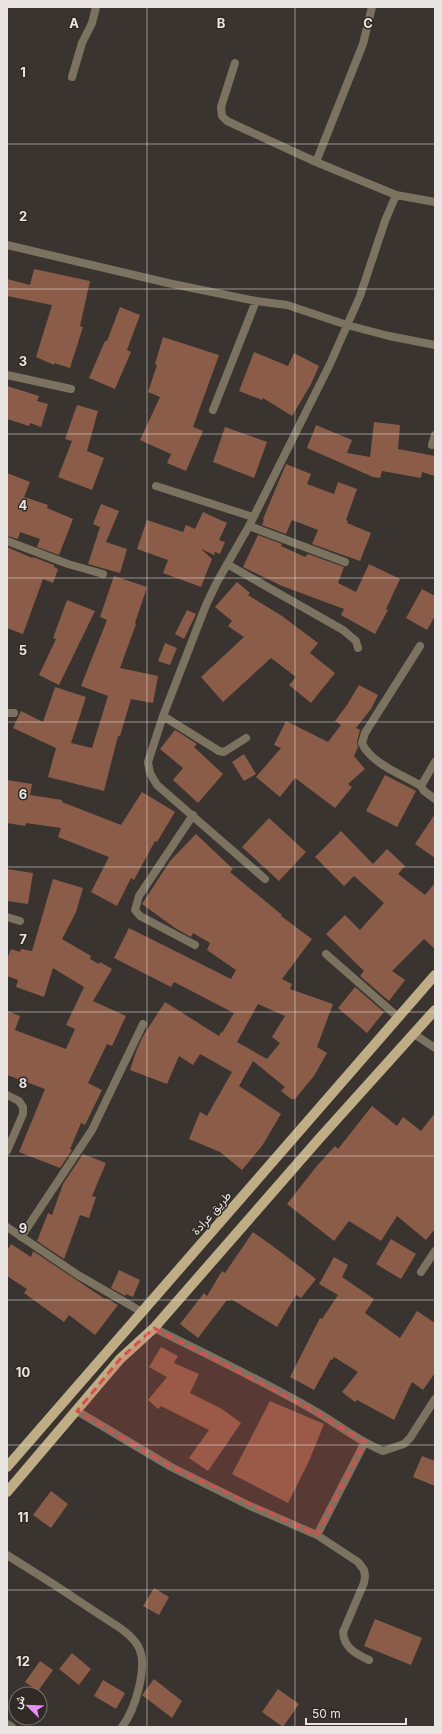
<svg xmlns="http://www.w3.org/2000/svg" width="442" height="1734" font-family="Inter,Vazirmatn,sans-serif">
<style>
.building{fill:#8b5d48;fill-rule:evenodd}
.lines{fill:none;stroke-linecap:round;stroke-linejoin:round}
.minor{stroke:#7b725f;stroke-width:8}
.primary{stroke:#bfae85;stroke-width:10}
.marked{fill:#da4e4d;fill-opacity:0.2;stroke:#da4e4d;stroke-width:3;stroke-dasharray:8 5;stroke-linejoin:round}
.grid{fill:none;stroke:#e9e5e2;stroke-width:1;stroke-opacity:0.55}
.labels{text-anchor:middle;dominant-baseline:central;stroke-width:3;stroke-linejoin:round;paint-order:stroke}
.street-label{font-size:12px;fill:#e9e5e2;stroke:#2f2a25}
.grid-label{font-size:13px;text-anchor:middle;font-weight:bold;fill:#e9e5e2;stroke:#2f2a25;stroke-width:3;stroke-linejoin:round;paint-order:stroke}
</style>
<rect width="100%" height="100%" fill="#39342f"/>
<path class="building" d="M34,269L90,281L80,326L83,327L70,368L54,363V365L36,357L52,305L7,296V279L30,285Z
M120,307L140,315L127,350L131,352L115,389L89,378L105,341H107Z
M163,337L219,355L193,427L203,431L186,471L167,463L171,454L140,440L160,397L148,392L157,365L155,364Z
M254,352L288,366L294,353L319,366L311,384L292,416L263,398L262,400L239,391Z
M7,386L39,396L37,401L48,404L41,427L30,423L29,426L7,419Z
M77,405L98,411L87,451L104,458L92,490L58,477L72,441L65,439Z
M374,422L400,425L398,449L435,456V476L422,472L421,478L382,471L380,478L373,477L307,448L316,425L352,440L347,453L370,457Z
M225,427L267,442L254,478L213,462Z
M286,464L311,474L307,484L334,494L338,482L357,489L346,520L348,521L347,523L371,533L360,561L312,544L318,530L292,520L286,534L262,525L264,520L263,519Z
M7,473L30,482L24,497L48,505L47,508L73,519L59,555L37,547L40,539L20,532L18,539L7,536Z
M101,504L119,511L106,542L127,549L120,573L88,564L100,527L93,524Z
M203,512L227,523L219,540L225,542L220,554L215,552L214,555L201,549L212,559L201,587L163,573L168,560L137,549L147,520L183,532L186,525L195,529Z
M258,535L282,544L281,546L305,557L308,554L344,567L338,583L356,592L369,564L400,579L386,609L388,610L375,634L341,615L344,609L282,586L243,567Z
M7,547L32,558L33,557L54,565V567L58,569L53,583L43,579L23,634L7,628Z
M114,576L147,587L135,623L136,624L120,668L158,676L153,703L131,699L120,736H118L104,791L48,777L56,748L13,728L21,711L43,722L55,687L86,697L71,743L92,748L108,696L81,686L107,620L100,617Z
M237,582L250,593L248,595L282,616L318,643L310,653L335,673L311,703L289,685L296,677L271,658L223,702L201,677L244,637L228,626L232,621L215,607Z
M422,589L435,596V616L427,630L406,618Z
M67,600L95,611L59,685L39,675L56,639L53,638Z
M187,610L196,614L184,639L175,634Z
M165,643L177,648L170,665L158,661Z
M359,685L378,695L371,709L356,728L360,730L357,742L358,747L354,756L365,769L348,784L352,787L335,808L295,778L280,797L256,777L281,748L274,745L286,721L328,742L341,725L335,721L347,705Z
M175,730L197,744L194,747L223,774L198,803L173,780L183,768L160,749Z
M244,754L256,774L244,781L232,762Z
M385,775L416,791L397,827L366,811Z
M7,780L32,784L30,795L62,800V802L121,825L142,792L175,812L157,842L155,841L134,880L131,878L117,906L91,892L109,857L58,837L61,828L26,823L25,826L7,823Z
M435,814V858L415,844Z
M269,818L306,852L279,881L242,847Z
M341,831L373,864L387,849L405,866L398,874L425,895L435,883V949L424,939L392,971L405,980L389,1001L360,976L364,971L326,934L345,915L360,930L384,903L354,876L344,886L315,857Z
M196,834L233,869L230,872L282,915L281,916L312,939L282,979L292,984L290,989L333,1004L317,1047L327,1053L314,1076L295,1099H291L281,1091L285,1087L253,1061L239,1086L281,1114L262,1146L242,1170L220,1152L189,1139L200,1112L207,1116L232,1072L200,1054L193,1065L179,1056L167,1084L130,1070L136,1052L143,1036L165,1002L219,1036L221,1032L222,1033L234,1013L174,982L171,987L114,958L129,928L231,979L236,970L207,950L210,943L193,933L191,937L175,928L142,904L170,861ZM258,1004L285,1016L272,1037L280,1043L267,1059L237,1042Z
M7,869L33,873L28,904L7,901Z
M53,879L83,888L76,912L62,939L91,956L90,959L99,964L100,962L112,969L93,1001L126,1016L112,1046L107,1044L88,1083L102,1090L85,1125L81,1123L70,1149L72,1150L60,1168L19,1152L45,1089L7,1075V1011L20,1016L15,1030L66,1049L75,1029L66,1025L84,987L53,968L44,997L16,987L18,980L7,976V959L11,949L20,952L21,949L32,951Z
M355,987L384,1012L367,1033L338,1008Z
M372,1106L397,1126L403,1117L421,1131L435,1113V1229L426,1240L397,1216L381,1241L349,1221L334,1241L287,1204L316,1167L335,1146L338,1149Z
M83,1154L106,1163L92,1196L96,1197L89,1218L80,1215L64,1259L37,1241L48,1213L52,1215L63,1184Z
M253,1232L278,1250L316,1279L301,1298L296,1295L277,1327L231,1299L230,1301L227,1300L198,1338L180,1324L204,1293L207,1296L222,1271L225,1273Z
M391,1239L416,1254L401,1279L376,1264Z
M11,1244L31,1257L33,1251L105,1299L106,1298L118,1305L95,1335L69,1315L64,1322L24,1293L27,1289L7,1276V1251Z
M334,1257L348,1265L342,1277L374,1299L365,1313L400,1338L417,1311L435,1323V1373L423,1390L412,1382L394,1420L357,1400L355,1402L342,1392L358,1372L334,1357L332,1360L331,1359L314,1390L290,1377L320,1318L322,1319L338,1295L319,1284Z
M119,1270L140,1280L133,1297L126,1294L125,1296L111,1288Z
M161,1347L178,1356L174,1363L199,1374L190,1393L222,1409L241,1423L208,1471L189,1458L209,1430L161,1406L158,1409L148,1400L167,1377L149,1367Z
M270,1401L324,1424L309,1461L288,1503L232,1474Z
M422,1456L435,1461V1486L413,1477Z
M51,1491L68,1504L51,1528L33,1515Z
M154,1588L169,1597L159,1615L143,1606Z
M375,1619L422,1638L411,1665L364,1646Z
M72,1653L91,1669L79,1685L59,1669Z
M40,1661L53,1670L38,1691L25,1682Z
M154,1679L182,1701L172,1718L142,1695Z
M103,1680L125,1693L116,1709L94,1696Z
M278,1689L299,1704L283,1727L262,1712Z"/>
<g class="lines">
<path class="minor" d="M235,63L221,107L222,116L227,121L316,162L396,195L385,221L360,296L330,364L249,526L217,582L206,605L163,716L148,762L150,773L157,785L265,879
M72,77L82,43L92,23L96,7
M316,162L363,44L372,7
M396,195L435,202
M7,245L168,283L256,301L287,305L347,325L389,336L435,345
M7,375L71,389
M213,410L256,301
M432,445L435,435
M156,486L253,517
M249,526L345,562
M7,541L68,564L103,574
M227,564L343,630L356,641L358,648
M420,646L365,733L362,743C370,763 403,775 421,786L424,791L435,799
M7,713H14
M163,716L219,751L224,752L246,738
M421,786L435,762
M193,815L139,896L135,910L140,916L195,945
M7,917L20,921
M326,954L398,1017
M414,1034L435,1048
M7,1095L19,1101L23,1107V1114L7,1151
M7,1227L78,1275L142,1312
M21,1237L92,1130L143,1024
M421,1272L435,1251
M154,1328C208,1355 263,1381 315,1411C338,1424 358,1441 383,1451L404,1444L410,1438L435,1399
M77,1411L171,1467L250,1506L317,1535L358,1562L364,1570L365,1576L364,1583L343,1632C344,1648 356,1654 369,1660
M317,1535L365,1442
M7,1555C38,1574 69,1594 100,1615C112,1623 130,1632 138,1646C149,1665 135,1710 122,1727
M7,1724L12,1727"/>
<path class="primary" d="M7,1467L435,975
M7,1492L120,1359L154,1328L318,1140L435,1010"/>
</g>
<path class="marked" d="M154,1328L315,1411L365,1442L317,1535L171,1467L77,1411L120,1359Z"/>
<path class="grid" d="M147,7V1727M295,7V1727M7,144H435M7,289H435M7,434H435M7,578H435M7,722H435M7,867H435M7,1012H435M7,1156H435M7,1300H435M7,1445H435M7,1590H435"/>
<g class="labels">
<g class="street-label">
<text transform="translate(211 1213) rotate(-49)">طريق عرادة</text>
</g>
</g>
<g class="grid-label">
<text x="74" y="28">A</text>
<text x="221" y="28">B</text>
<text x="368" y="28">C</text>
<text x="23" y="77">1</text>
<text x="23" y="221">2</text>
<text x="23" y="366">3</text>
<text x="23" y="510">4</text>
<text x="23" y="655">5</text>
<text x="23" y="799">6</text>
<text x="23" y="944">7</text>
<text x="23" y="1088">8</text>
<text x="23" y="1233">9</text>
<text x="23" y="1377">10</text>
<text x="23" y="1522">11</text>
<text x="23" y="1666">12</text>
</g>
<rect width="442" height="1734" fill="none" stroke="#e9e5e2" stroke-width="16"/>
<g transform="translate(28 1706) rotate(293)"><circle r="19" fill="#2f2a25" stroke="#797571"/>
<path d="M0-3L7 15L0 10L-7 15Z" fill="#ec8cfb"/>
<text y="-6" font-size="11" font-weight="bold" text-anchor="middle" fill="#e9e5e2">ش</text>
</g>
<path d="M306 1718v6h100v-6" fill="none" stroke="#e9e5e2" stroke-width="2"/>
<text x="312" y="1718" font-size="12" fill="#e9e5e2" stroke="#2f2a25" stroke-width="3" paint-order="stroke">50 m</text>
</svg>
